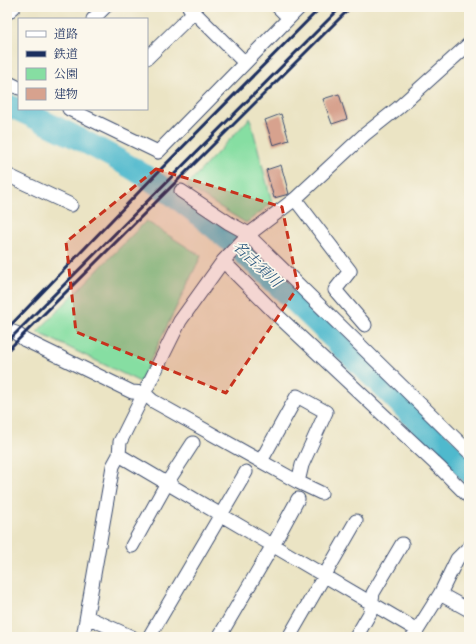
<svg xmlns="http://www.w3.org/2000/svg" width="476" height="644" font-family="Vollkorn,'Noto Serif JP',serif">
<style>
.green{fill:#86dea2;stroke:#508680}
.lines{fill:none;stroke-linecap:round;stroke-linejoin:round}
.stream{stroke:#4fb9cd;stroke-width:4}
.river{stroke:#4fb9cd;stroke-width:23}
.building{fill:#d7a28e}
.street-casing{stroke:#3a4a6d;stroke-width:15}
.street{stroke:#fff;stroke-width:13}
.rail{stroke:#1b2f5e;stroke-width:3}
.marked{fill:#c8321e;fill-opacity:0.2;stroke:#c8321e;stroke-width:3;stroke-dasharray:8 5;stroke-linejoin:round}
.labels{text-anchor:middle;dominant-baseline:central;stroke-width:3.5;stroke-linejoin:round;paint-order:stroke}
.water-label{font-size:15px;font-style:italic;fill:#2b587f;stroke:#fbf7ec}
</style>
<rect width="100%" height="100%" fill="#fbf7ec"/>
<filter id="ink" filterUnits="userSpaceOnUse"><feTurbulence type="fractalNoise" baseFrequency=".025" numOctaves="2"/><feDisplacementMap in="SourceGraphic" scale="8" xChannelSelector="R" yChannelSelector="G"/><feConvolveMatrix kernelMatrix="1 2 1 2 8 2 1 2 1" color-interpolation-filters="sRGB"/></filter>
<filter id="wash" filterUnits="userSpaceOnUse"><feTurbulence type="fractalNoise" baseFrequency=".012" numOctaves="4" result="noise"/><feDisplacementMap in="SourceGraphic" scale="16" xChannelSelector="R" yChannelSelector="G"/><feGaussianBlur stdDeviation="0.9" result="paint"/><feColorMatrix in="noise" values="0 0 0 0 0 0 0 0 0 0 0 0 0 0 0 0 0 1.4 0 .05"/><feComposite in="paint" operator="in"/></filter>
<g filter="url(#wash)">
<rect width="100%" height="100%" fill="#ebe4c4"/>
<path class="green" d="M250,118L272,203L246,223L186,186Z
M146,221L201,256L140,382L37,332Z"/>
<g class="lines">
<path class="stream" d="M468,7L469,8"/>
<path class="river" d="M7,105L17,109C68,133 119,157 166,190C216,225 260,268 305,311C360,364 415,418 469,472"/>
</g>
<g id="blocks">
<path class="building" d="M339,94L347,119L332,124L323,99Z
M281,114L289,140L273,145L265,120Z
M281,165L289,194L274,198L266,170Z"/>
</g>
</g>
<g filter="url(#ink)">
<use href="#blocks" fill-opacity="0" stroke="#3a4a6d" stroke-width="1"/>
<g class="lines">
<defs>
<path id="street" d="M189,7L245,63
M278,7L289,18
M7,13L14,7
M93,19L105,7
M147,58L191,15
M7,82L19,88
M69,109L158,152L300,7
M7,175L71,205
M181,191L229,223L249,234L254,241L469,452
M295,199L350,271L335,290L365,325
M223,261L278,316L441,469L469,497
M7,330L16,333L25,340L132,392L144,393L153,401L298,482L321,493
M119,455L417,630
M261,461L297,396L326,412L302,465L298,482
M132,546L167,483L193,443
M440,594L469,610
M87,617L132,637
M83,637L113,466L119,455L120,442L180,321L223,261L249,234L295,199L364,135L398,108L469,44
M149,637L246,472
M219,637L273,545L298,499
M289,637L356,521
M356,637L370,613L373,593L402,544
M413,637L440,594L457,559L469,547"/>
</defs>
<use href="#street" class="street-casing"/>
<use href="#street" class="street"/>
<path class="rail" d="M7,329L160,170L321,7
M7,342L341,7
M7,351L351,7"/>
</g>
</g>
<path class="marked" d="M156,169L282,207L298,287L226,393L76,332L66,242Z"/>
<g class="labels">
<g class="water-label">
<text transform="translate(256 265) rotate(43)">名古須川</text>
</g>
</g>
<rect width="476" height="644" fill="none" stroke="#fbf7ec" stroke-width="24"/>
<rect x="18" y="18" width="130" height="92" fill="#fbf7ec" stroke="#a1a7b3"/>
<rect x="26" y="31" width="20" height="6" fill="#ffffff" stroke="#a1a7b3"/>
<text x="54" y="38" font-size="12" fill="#1b2f5e">道路</text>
<rect x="26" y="51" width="20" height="6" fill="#1b2f5e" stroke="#a1a7b3"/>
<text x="54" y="58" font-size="12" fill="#1b2f5e">鉄道</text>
<rect x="26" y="68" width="20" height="12" fill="#86dea2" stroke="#a1a7b3"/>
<text x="54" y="78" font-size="12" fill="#1b2f5e">公園</text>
<rect x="26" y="88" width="20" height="12" fill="#d7a28e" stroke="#a1a7b3"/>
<text x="54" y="98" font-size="12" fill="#1b2f5e">建物</text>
</svg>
